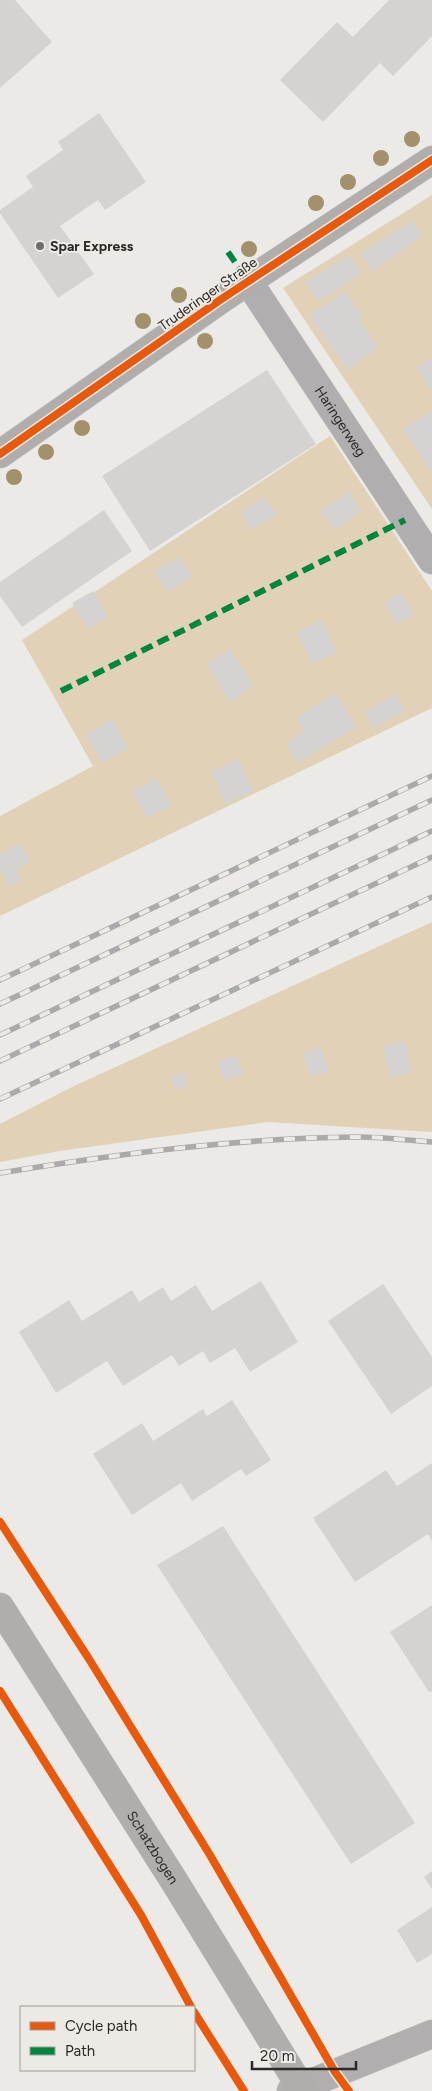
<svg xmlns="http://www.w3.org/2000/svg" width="432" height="2091" font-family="Figtree,sans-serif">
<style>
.green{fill:#e1d1b7}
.building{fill:#d5d3d1}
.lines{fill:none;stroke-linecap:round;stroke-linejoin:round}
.street-casing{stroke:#c8c7c5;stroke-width:29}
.secondary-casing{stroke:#c8c7c5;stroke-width:29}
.street{stroke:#b0aeae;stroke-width:28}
.secondary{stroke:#afaeac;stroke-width:28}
.rail-casing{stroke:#abaaaa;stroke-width:5.5}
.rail{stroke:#edeae6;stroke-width:4;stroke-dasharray:11;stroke-linecap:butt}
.quiet{stroke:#00873e;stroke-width:6;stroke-dasharray:12 6;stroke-linecap:butt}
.cycleway-casing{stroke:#edeae6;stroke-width:11}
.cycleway{stroke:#e8590c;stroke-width:8}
.tree{fill:#a3916b}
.poi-dot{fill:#6e6d6b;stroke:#edeae6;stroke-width:2}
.labels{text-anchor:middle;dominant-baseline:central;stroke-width:4;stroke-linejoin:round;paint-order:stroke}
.poi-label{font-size:14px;font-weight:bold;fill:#2a2928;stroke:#edeae6;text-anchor:start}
.street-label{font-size:14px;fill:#2a2928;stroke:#edeae6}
</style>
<rect width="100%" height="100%" fill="#eceae7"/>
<path class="green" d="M432,195V509L283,288Z
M330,436L432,591V708L0,916V816L93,766L22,640Z
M432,922V1132L268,1122L60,1151L0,1162V1124L74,1086Z"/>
<path class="building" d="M0,0H15L52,42L0,88Z
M389,0H432V36L393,76L380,63L323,122L280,80L337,22L353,37Z
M99,113L146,182L105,210L98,200L60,226L94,274L58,298L0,213V210L33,187L26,176L63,150L58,142Z
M412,220L423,236L373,271L361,254Z
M349,255L361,274L317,302L305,283Z
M345,291L363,317L359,320L378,347L347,370L309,315Z
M432,358V392L416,368Z
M267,370L316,444L150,551L102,476Z
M432,410V475L403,429Z
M348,491L361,511L334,530L320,511Z
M265,497L276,515L251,530L240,512Z
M104,510L132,551L22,627L0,596V582Z
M180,557L192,577L167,592L154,571Z
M93,591L108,617L87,629L72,603Z
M401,593L414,615L396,624L384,602Z
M321,620L337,652L312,664L297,632Z
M230,649L253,686L230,702L206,664Z
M336,693L356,727L297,763L286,743L304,732L296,717Z
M396,694L405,711L373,728L364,712Z
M112,719L128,749L102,763L86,734Z
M238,759L253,791L226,804L211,772Z
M156,778L171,805L147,818L132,792Z
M20,843L30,862L16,869L21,880L9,886L0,869V854Z
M405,1041L411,1072L390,1077L383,1046Z
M321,1047L329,1071L311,1077L303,1053Z
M236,1055L243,1074L224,1080L218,1061Z
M185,1072L188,1086L174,1090L171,1076Z
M261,1281L298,1342L250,1372L235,1348L210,1363L203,1351L179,1366L172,1355L123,1386L107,1361L56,1393L19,1332L69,1300L82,1321L132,1290L139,1302L163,1287L171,1301L196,1285L212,1311Z
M383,1284L432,1357V1386L391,1414L328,1321Z
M232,1400L271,1460L246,1476L241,1469L192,1501L181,1483L132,1515L93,1454L142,1423L153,1441L203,1409L207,1416Z
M432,1463V1541L428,1534L355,1582L313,1518L386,1470L397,1486Z
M223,1526L415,1823L351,1864L157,1565Z
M432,1605V1691L429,1692L390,1632Z
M432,1871V1889L424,1877Z
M432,1907V1954L417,1963L397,1930Z"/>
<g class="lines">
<defs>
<g id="street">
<path id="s1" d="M248,281L432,560"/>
<path d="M291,2091L432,2034"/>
</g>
<g id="secondary">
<path d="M0,454L220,300L432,160"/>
<path id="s2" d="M0,1607L176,1884L303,2091"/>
</g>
</defs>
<use href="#street" class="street-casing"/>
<use href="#secondary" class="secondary-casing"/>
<use href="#street" class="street"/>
<use href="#secondary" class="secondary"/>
<defs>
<path id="rail" d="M0,980L432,776
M0,1004L432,800
M0,1035L432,831
M0,1061L432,857
M0,1099L432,897
M0,1173C118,1154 237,1138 356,1137C381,1137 407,1140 432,1142"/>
</defs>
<use href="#rail" class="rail-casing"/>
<use href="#rail" class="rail"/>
<path class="quiet" d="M228,252L248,281
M61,691L405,520"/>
<defs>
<path id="cycleway" d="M0,454L220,300L432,160
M0,1522L89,1659L210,1855L335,2072L349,2091
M0,1691L141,1915L191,2007
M194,2012L244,2091"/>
</defs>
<use href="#cycleway" class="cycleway-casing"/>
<use href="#cycleway" class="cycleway"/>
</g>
<g class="tree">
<circle cx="412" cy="139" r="8"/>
<circle cx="381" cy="158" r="8"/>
<circle cx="348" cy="182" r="8"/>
<circle cx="316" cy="203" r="8"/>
<circle cx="249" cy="249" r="8"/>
<circle cx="179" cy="295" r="8"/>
<circle cx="143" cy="321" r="8"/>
<circle cx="205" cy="341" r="8"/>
<circle cx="82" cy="428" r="8"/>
<circle cx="46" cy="452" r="8"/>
<circle cx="14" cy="477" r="8"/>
</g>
<circle class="poi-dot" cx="40" cy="246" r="5"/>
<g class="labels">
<g class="poi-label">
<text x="50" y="246">Spar Express</text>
</g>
<g class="street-label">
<text transform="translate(208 294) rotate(-35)">Truderinger Straße</text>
<text stroke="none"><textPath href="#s1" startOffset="168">Haringerweg</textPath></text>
<text stroke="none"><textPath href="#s2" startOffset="285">Schatzbogen</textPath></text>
</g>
</g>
<rect x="20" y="2006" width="175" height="65" fill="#edeae6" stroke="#9f9d9a"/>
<rect x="30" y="2022" width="25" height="8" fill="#e8590c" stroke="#9f9d9a"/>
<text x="65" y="2031" font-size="15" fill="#2a2928">Cycle path</text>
<rect x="30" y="2047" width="25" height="8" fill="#00873e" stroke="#9f9d9a"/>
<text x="65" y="2056" font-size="15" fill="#2a2928">Path</text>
<path d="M252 2061v8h104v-8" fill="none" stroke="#2a2928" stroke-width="2.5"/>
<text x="260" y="2061" font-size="15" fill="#2a2928" stroke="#edeae6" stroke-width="4" paint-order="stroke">20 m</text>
</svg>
